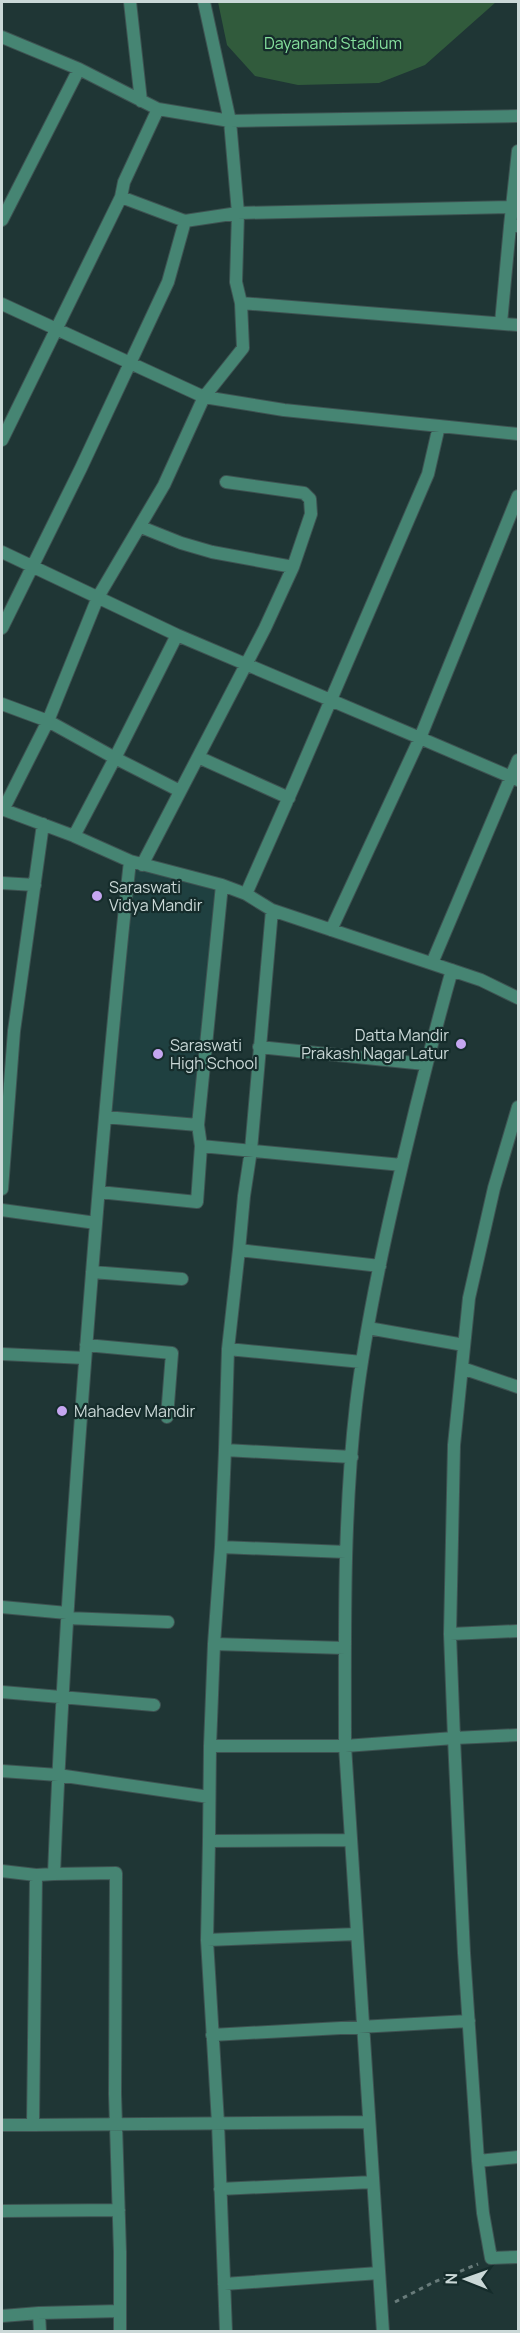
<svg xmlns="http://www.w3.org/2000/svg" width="520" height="2333" font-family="Manrope,sans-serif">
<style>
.built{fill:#1f4040}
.green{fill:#315b3c}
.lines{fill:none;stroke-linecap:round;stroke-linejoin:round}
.street-casing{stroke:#3e5352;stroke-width:14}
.path{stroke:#687b7a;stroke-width:3;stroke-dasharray:4.5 4.5;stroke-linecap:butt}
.street{stroke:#468573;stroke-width:12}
.poi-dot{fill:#c5a6f0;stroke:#152c2b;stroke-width:2}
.labels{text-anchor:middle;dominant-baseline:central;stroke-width:4.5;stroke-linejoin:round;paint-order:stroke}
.park-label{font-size:16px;fill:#86e09d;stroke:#152c2b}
.poi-label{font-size:16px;fill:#cad8d7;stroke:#152c2b;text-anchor:start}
</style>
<rect width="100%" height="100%" fill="#1f3635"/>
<path class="built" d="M130,861L222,893L198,1125L105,1117Z"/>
<path class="green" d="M218,2H496L425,65L379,83L298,85L255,76L227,45Z"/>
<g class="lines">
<defs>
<path id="street" d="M130,2L141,101
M204,2L230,121L518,116
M2,37L79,69
M512,207L518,151
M2,220L79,69L158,109
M241,303L236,282L238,213L512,207L510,226H518
M2,304L204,397L243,348L241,303L518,325
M501,323L510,226
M2,440L121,197L185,221
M226,482L304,493L310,499L311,514L293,567
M141,527L181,543L212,552L293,567L265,628L142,865
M2,552L177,635L420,738L518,496
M2,628L81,468L168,282L185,221L238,213L230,121L158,109L124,182L121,197
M177,635L115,758L48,721L98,597L164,485L204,397L284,410L518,434
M2,704L48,721L3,810
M198,757L289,798
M2,809L74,836L130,861L222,885L246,894L272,910L481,980L518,998
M74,836L115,758L180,791
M130,861C115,998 103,1135 92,1273C76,1473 62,1673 54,1874L36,1875L33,2125L369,2122
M2,883L35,885
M246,894L296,781L428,474L439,426
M272,910L251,1150L244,1196L239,1250L380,1266
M331,930L420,738L518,780
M432,963L518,760
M259,1047L425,1064
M518,1107L494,1188L469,1298L454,1445L450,1634L518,1631
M105,1117L198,1125L201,1146L402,1165
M198,1125L222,885
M2,1189L14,1031L43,824
M99,1192L197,1202L201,1146
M2,1210L96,1223
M239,1250L228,1349L362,1362
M92,1272L182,1279
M368,1328L464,1345
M86,1345L172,1353L167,1417
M228,1349L225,1450L352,1457
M2,1354L85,1358
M462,1368L518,1387
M225,1450L221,1547L346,1552
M221,1547L214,1644L345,1648
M2,1607L67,1613
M67,1618L168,1622
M450,1634L454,1738L518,1735
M214,1644L210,1746H345C345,1632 343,1518 356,1405C364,1337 378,1270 393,1204C411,1125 430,1048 452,970
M2,1692L154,1705
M210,1746L209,1841L351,1840
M2,1771L58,1775L209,1797
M209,1841L207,1940L357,1934
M2,1871L36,1875
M54,1874L116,1873L115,2094L120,2252V2332
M207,1940L218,2123L226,2332
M212,2035L469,2021
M2,2125H33
M518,2157L478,2161L483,2213L491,2258L518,2257
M220,2189L373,2182
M2,2211L119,2210
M224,2284L379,2273
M39,2313L40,2332
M2,2316L39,2313L120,2311
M383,2332L345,1746L454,1738L464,1953L478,2161"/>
</defs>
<use href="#street" class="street-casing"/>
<path class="path" d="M395,2302L432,2283L478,2264"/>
<use href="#street" class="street"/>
</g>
<g class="poi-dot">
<circle cx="97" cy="896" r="6"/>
<circle cx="461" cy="1044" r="6"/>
<circle cx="158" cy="1054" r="6"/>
<circle cx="62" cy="1411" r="6"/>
</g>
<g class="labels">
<g class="park-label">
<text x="333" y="43">Dayanand Stadium</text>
</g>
<g class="poi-label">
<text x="109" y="887">Saraswati<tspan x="109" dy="18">Vidya Mandir</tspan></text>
<text x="449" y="1035" text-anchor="end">Datta Mandir<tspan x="449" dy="18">Prakash Nagar Latur</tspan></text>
<text x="170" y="1045">Saraswati<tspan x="170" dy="18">High School</tspan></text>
<text x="74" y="1411">Mahadev Mandir</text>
</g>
</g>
<rect width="520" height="2333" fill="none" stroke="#cad8d7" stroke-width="6"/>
<g transform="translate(466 2279) rotate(271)" stroke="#152c2b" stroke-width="4.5" paint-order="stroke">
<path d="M0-4.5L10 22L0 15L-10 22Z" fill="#cad8d7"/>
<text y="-9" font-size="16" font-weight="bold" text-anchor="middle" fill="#cad8d7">N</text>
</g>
</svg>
